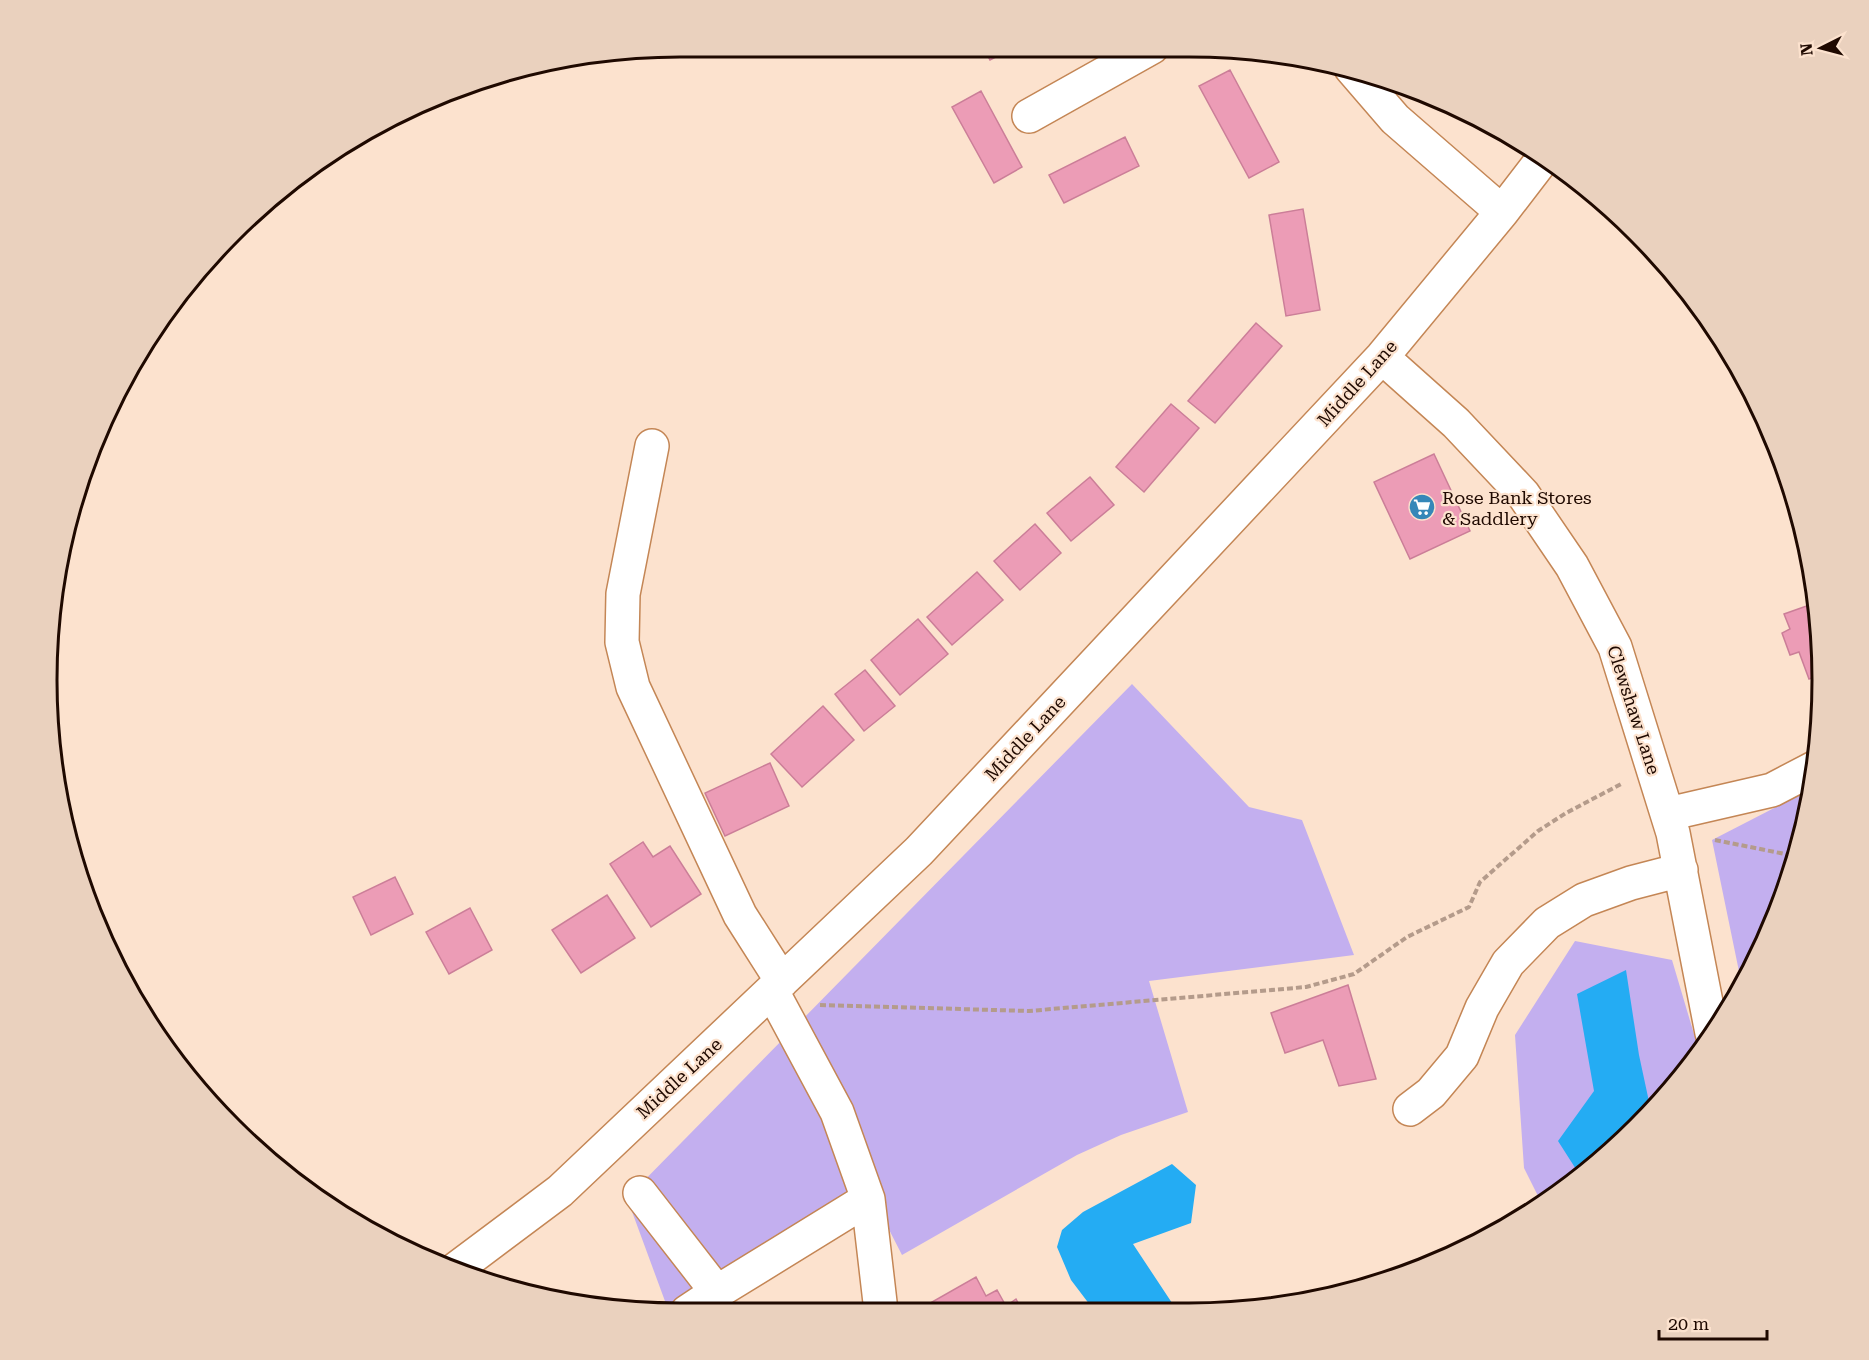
<svg xmlns="http://www.w3.org/2000/svg" width="1869" height="1360" font-family="'Roboto Serif',serif">
<style>
.green{fill:#c3afef}
.water{fill:#24acf3}
.building{fill:#ec9cb6;stroke:#cb7e98;stroke-width:1.5}
.lines{fill:none;stroke-linecap:round;stroke-linejoin:round}
.minor-casing{stroke:#c48655;stroke-width:36}
.path{stroke:#b49b8b;stroke-width:4;stroke-dasharray:6 3;stroke-linecap:butt}
.minor{stroke:#fff;stroke-width:33}
.labels{text-anchor:middle;dominant-baseline:central;stroke-width:4.5;stroke-linejoin:round;paint-order:stroke}
.street-label{font-size:18px;fill:#1f0900;stroke:#fce2ce}
.poi-label{font-size:18px;fill:#1f0900;stroke:#fce2ce;text-anchor:start}
.rim{fill:none;stroke:#1f0900;stroke-width:3}
</style>
<rect width="100%" height="100%" fill="#fce2ce"/>
<path class="green" d="M1132,684L1249,807L1302,820L1354,955L1149,981L1188,1112L1121,1135L1077,1155L902,1255L880,1212L681,1312H669L627,1198Z
M1811,789L1789,883L1742,986L1712,840Z
M1575,941L1672,960L1699,1051L1666,1097L1575,1182L1541,1202L1524,1168L1515,1035Z"/>
<path class="water" d="M1626,970L1639,1055L1651,1111L1581,1177L1558,1141L1594,1091L1577,994Z
M1172,1164L1196,1185L1191,1223L1133,1244L1176,1309H1093L1071,1280L1057,1247L1062,1230L1083,1212Z"/>
<path class="building" d="M983,47H1015L990,60Z
M1230,70L1279,162L1249,178L1199,86Z
M981,91L1022,167L994,183L952,107Z
M1125,137L1139,166L1064,203L1049,175Z
M1303,209L1320,310L1286,316L1269,215Z
M1256,323L1282,346L1215,423L1188,401Z
M1171,404L1199,428L1144,492L1116,467Z
M1434,454L1470,531L1410,559L1374,482Z
M1090,477L1114,505L1071,541L1047,513Z
M1035,524L1061,553L1020,590L994,561Z
M977,572L1003,600L952,645L927,617Z
M1815,603L1821,638L1820,675L1809,679L1799,652L1790,655L1782,633L1790,629L1784,614Z
M918,619L948,654L900,695L871,660Z
M865,670L895,706L864,731L835,694Z
M823,706L854,740L802,787L771,754Z
M770,763L789,806L725,836L705,793Z
M643,842L653,857L670,846L701,894L651,927L610,864Z
M395,877L413,914L371,935L353,897Z
M607,895L635,938L581,973L552,930Z
M470,908L492,950L449,974L426,932Z
M1348,985L1376,1079L1339,1086L1323,1040L1285,1053L1271,1013Z
M976,1277L986,1296L997,1290L1006,1306L1016,1299L1022,1310H937L932,1302Z"/>
<g class="lines">
<defs>
<path id="minor" d="M1351,68L1395,119L1502,212
M1029,116L1152,47
M1382,357L1456,423L1523,494L1572,566L1615,647L1673,833L1712,1033
M652,446L623,594L622,642L633,687L740,915L782,981
M1668,814L1772,790L1816,767
M772,991L837,1112L868,1199L881,1311
M1410,1109L1431,1093L1462,1056L1482,1008L1508,963L1547,923L1584,900L1631,883L1681,870
M640,1193L717,1292L687,1312
M456,1269L560,1191L919,851L1382,357L1502,212L1545,156
M717,1292L868,1199"/>
</defs>
<use href="#minor" class="minor-casing"/>
<path class="path" d="M1715,840L1795,856
M820,1005L1029,1011L1306,987L1354,974L1407,937L1469,907L1480,882L1538,831L1566,813L1623,783"/>
<use href="#minor" class="minor"/>
</g>
<defs>
<symbol id="supermarket-disc" viewBox="-11 -11 22 22"><circle r="9.5" fill="#3587b8" stroke="#fce2ce"/><path d="M-6-5.5h2.5l.6 2H6L4.5 2H-2.5L-4.4-4H-6ZM-1.5 3.2a1.3 1.3 0 1 0 .1 0ZM3 3.2a1.3 1.3 0 1 0 .1 0Z" fill="#fff"/></symbol>
</defs>
<g fill-rule="evenodd">
<use href="#supermarket-disc" x="1407" y="492" width="30" height="30"/>
</g>
<g class="labels">
<g class="street-label">
<text transform="translate(1357 383) rotate(-48)">Middle Lane</text>
<text transform="translate(1634 710) rotate(72)">Clewshaw Lane</text>
<text transform="translate(1025 738) rotate(-47)">Middle Lane</text>
<text transform="translate(679 1078) rotate(-43)">Middle Lane</text>
</g>
<g class="poi-label">
<text x="1442" y="497">Rose Bank Stores<tspan x="1442" dy="21">&amp; Saddlery</tspan></text>
</g>
</g>
<path d="M0 0H1869V1360H0ZM680 57H1189A623 623 0 0 1 1812 680V680A623 623 0 0 1 1189 1303H680A623 623 0 0 1 57 680V680A623 623 0 0 1 680 57Z" fill="#ead1be" fill-rule="evenodd"/>
<path class="rim" d="M680 57H1189A623 623 0 0 1 1812 680V680A623 623 0 0 1 1189 1303H680A623 623 0 0 1 57 680V680A623 623 0 0 1 680 57Z"/>
<g transform="translate(1821 48) rotate(264)" stroke="#fce2ce" stroke-width="4.5" paint-order="stroke">
<path d="M0-4.5L10 22L0 15L-10 22Z" fill="#1f0900"/>
<text y="-9" font-size="16" font-weight="bold" text-anchor="middle" fill="#1f0900">N</text>
</g>
<path d="M1659 1330v9h108v-9" fill="none" stroke="#1f0900" stroke-width="3"/>
<text x="1668" y="1330" font-size="18" fill="#1f0900" stroke="#fce2ce" stroke-width="4.5" paint-order="stroke">20 m</text>
</svg>
